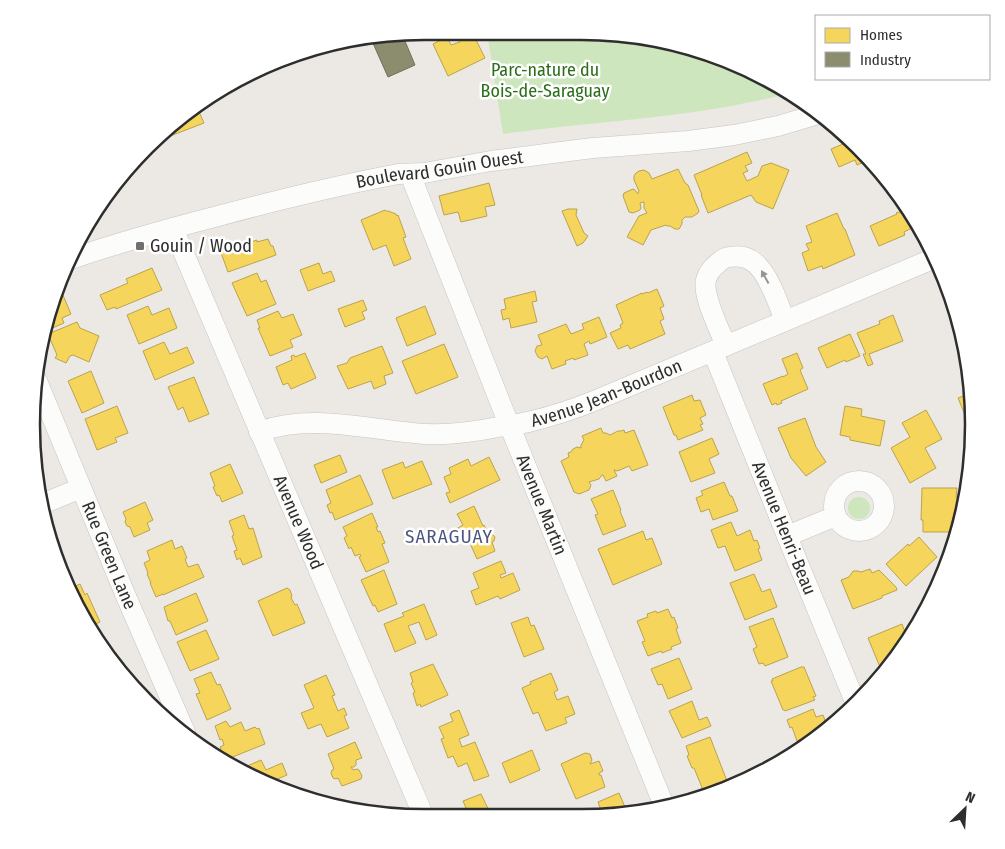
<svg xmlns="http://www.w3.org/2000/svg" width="1005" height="849" font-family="'Fira Sans Condensed',sans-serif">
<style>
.green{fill:#cee6be}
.homes{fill:#f6d55c;stroke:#baa34e}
.industry{fill:#8c8c6e;stroke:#70705b}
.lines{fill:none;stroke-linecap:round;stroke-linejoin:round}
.minor-casing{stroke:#c5c4c5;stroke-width:21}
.minor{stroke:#fcfcfb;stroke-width:20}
.oneway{fill:#959594}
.poi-dot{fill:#706f6e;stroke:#fff;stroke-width:2}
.labels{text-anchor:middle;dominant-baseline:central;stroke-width:5;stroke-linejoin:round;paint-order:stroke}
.park-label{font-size:18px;fill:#2c6e1b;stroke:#fff}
.street-label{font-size:18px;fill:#2e2e2e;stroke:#fff}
.poi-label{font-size:18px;fill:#2e2e2e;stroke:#fff;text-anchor:start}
.neighbourhood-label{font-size:19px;letter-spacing:1px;fill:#4d5680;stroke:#fff}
.rim{fill:none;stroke:#2e2e2e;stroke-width:2.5}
</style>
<rect width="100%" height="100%" fill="#ece8e4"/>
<path class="green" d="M487,32L632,35L754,72L786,94C694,118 597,121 503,134Z
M848 508a11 11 0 1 1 22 0a11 11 0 1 1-22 0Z"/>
<path class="homes" d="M455,32H472L485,58L448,76L433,44L447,37L451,45L460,42Z
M197,107L204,123L152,143L165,129Z
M848,142V144L852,142L859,147L869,160L857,165L855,160L839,167L831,149Z
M747,152L752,163L745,166L748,171L743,173L747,181L758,176L762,166L771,163L789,170L773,209L756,202L751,195L708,213L701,195H702L694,175Z
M678,169L685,183L688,185L699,211L698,213L692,217H685L682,220V224L679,229H675L670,226H667L666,225L651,230L643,245L627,237L639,216L647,213L644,208V202H643L640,203L641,208L640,210L633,213L629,212L623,196L624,193L633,189L635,190L638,194V193L639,191L634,180V176L636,173L639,171L644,170L649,173L652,179Z
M489,183L495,205L485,207L487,216L461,222L458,212L444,215L439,196Z
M568,209H577L576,215L584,233L588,236L583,243L577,246L562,211Z
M385,210L386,211H388L396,214L397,216L398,215L406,237L403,238L411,259L394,266L386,245L373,250L361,220Z
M905,210L912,228L904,232L905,235L879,246L870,226L897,214L896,213Z
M837,213L844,229H845L855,255L823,269L822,266L808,271L802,253L809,250L806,244L812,242L806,226Z
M268,239L271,246H273L276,255L228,272L220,250L233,246V248L257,240V242Z
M319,263L323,274L331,271L335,281L308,291L300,270Z
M152,268L162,290L116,309L115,307L107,310L100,295L128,283L126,279Z
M257,273L261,282L266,280L276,304L247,316L232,283Z
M59,286L71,314L62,318L64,323L48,330L46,326L52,298L57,287Z
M657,289L664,306L660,308L664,319L660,321L665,334L630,349L628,345L618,349L610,333L621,328L620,325L623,323L616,305L642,293V294L647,292L648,293Z
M535,291L537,301L532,302L537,322L511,328L509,318L503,320L501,310L506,309L504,299Z
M363,300L367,310L362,312L365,319L345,327L338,309Z
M148,306L152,315L169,308L177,328L139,344L127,315Z
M425,306L436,334L407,346L396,318Z
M278,311L282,318L293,314L302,335L290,340L293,347L270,356L258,328H260L257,320Z
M893,315L903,341L869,354L873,364L868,366L863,354H866L857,333L880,324L879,321Z
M599,317L607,337L590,344L589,341L584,344L588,355L574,360L573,358L565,361L566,364L552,369L547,356L542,359L538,357L535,351L537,346L542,345L538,335L566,324L571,334L584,329L582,324Z
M77,322L80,328L99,336L89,362L73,355L70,356L66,363L55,358L57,355L48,334Z
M850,334L860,356L846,362L845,360L827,368L818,348Z
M164,342L170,354L187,347L194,363L155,380L143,351Z
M444,344L458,377L416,394L402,361Z
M382,346L393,373L384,376L386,384L374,389L371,381L348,389L337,366L347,363L350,358Z
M305,353L316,378L291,389L288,383L283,385L276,367L292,360L291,356L294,355L295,357Z
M797,353L803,368L800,370L808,389L781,401L782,403L777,405L776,403L772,405L763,384L783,376V377L788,374L782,359Z
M91,371L104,403L82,413L68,381Z
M194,377L209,414L189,422L183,407L178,410L168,387Z
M971,393L974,425L973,434L958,398Z
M692,395L694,401L700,400L706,415L700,418L703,424L700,425L703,430L678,440L676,435H674L663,407Z
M117,406L128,433L115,438L117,442L97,450L85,419Z
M845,406L862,409L861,416L885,421L880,446L850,440V437L840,435Z
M926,410L942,439L925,448L936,468L910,483L891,448L910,437L902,423Z
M805,418L816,447L826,462L806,476L791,458L778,428Z
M601,428L603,433H606L610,435L618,431H621L624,430L625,433L634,430L648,465L632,471L629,466L620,470L616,471L615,470H614L617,476L606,481L603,475H602L599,479L589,482L591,485L589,490L579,494L574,492L561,461L569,457L568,453L571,452L573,449L577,447L581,448V445L584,440L582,436Z
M712,438L719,454L709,459L715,473L691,482L679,452Z
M35,452L42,469L35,472Z
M340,455L347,472L321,483L314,465Z
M489,457L500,480L450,503L446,493L450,492L444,477L451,474L449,468L468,459L471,466Z
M422,461L432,484L393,499L382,470L403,462L405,468Z
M230,464L243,493L222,502L219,495L217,496L213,487L215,486L210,473Z
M360,475L373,504L335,520L332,512L330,513L327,505L331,503L326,490Z
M724,482L730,496H732L738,511L713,520L709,509L701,512L696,498L703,495L701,491Z
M922,488H957L956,497L963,498L962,513H954V522H951L953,525L950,532H923V520H921Z
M613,490L621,510L620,511L626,526L603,535L595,515L598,514L591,499Z
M145,502L153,520L147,523L150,530L134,537L130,527L127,526L125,522L126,519L123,512Z
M474,506L483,526L484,525L488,533L493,535L495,537L494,541L492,542L495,551L477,559L468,539L459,543L453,531L463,525L457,514Z
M372,513L378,527H376L378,532L380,531L385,543L382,544L389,562L366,572L359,557L361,556L360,554L355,556L351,547L349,549L344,538L347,536L343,527Z
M244,515L249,529L253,528L262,557L243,565L240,558L237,560L234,551L237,550L232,536L234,535L229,521Z
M731,522L737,536L750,530L754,541L757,540L760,548L758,549L762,560L735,571L725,546L718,548L711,530Z
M643,531L646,540L652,538L662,564L613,585L598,549Z
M919,537L937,557L906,586L886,564L908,544L909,546Z
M172,540L175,549L182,546L187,558L185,559L188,567L198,564L204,577L163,595V594L156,597L150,583H151L147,574L148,573L144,563L150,560L147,551Z
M501,561L506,573L500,575L501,578L513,573L520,590L500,599L498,596L476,605L471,591L479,588L473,573Z
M870,569L872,573L879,570L896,587L897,590L882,596V598L853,609L841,580L849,577L853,571H858L861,572Z
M384,570L397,604L378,612L375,605L373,606L361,580Z
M754,574L762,592L770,589L777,607L745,620L730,583Z
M80,584L85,595L87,593L100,622L89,627L69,589Z
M287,588L290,590L292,596L291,598L295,605L297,604L305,623L273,636L258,601Z
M196,593L208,621L176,635L170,621H168L164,607Z
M424,604L437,635L426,640L419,622L408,626L416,643L395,652L384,624L404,616L402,613Z
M668,609L672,618L674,617L678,628L676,629L681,643L671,647L672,649L662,653L661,651L648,656L642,642L645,641L637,621L648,617L647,614L656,611L657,613Z
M528,617L531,626L534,625L544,649L524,657L511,623Z
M773,618L788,657L765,666L763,663L759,664L753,649L757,647L749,627Z
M902,624L908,640L905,641L906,644L884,672H882L868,638Z
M206,630L219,659L190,671L177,642Z
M679,658L692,689L668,699L662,684L658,685L651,669Z
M433,664L448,695L421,707L420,704L417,706L413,693L415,692L411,683L413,682L410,673Z
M801,667H804L816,696L813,697L815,700L785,711L784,710H783L771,681H773L772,679Z
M211,672L217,685L220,684L231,709L207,720L196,694L200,693L194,679Z
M551,673L558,690L554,692L557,700L568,696L575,714L565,718L567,723L546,731L538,712L533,714L522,688L531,684L530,682Z
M326,675L335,695L332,696L338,711L344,708L347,715L344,716L349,728L327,737L321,724L308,729L301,713L314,708L304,685Z
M692,701L699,720L707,717L711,726L682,738L669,711Z
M813,709L816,717L823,715L828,728L809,743L806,737L797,741L792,727L790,728L787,720Z
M459,710L469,735L459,739L462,747L475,742L489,776L474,781L467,763L458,767L453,756L448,758L441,739L444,738L439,727L453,721L450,714Z
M226,721L230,727L241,722L245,731L255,727L257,729L259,728L265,744L225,760L220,747L224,745L222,739L220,740L215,726Z
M710,737L727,781L703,790L694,768H692L687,756L689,755L686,746Z
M355,742L362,758L356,760V765L354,767H351L353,770L357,769L359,770L362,776L361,779L342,786L338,778L336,779L333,778L331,773L332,770L334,769L328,754Z
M532,750L540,770L510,783L502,763Z
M585,753L590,754L592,760L590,764L599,761L603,771L599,773V775H601L605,787L576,799L561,764Z
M261,760L266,770L282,763L287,775L268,783L238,770Z
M619,793L625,807L626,806L628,809H629L631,813L603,816L598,802Z
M481,794L492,817H462L459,810L466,808L463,801Z"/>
<path class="industry" d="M402,34L415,65L388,77L372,41L381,37Z"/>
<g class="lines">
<defs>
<g id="minor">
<path id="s1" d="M410,174L502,407L665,808"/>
<path id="s2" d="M173,228L424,817"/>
<path id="s3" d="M71,259C120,242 168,229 218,216C274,201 331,187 388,176L398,174L424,173L491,161L561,152L593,148L688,141L734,135L778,126L815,115"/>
<path d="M726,346C720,330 702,296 706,280C708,273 712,268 717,264C721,260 725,257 730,257C741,255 751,258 758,266C770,278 779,305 785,321"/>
<path id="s4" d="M713,352L787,536L856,704"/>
<path id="s5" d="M35,376L125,594L185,732"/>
<path id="s6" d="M259,432C311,412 373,431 426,434C451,435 474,432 498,427C510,425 521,424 532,421C553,416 574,409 594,401L935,258"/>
<circle cx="859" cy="506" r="25"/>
<path d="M42,504L81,488"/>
<path d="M787,536L836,516"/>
</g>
</defs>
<use href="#minor" class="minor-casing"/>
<use href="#minor" class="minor"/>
</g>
<defs><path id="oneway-solid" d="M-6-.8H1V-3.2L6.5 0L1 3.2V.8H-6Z" transform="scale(1.25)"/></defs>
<use class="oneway" href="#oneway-solid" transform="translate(765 277) rotate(-119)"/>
<rect class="poi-dot" x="135" y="241" width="10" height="10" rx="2.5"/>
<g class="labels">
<g class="park-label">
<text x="545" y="70">Parc-nature du<tspan x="545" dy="21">Bois-de-Saraguay</tspan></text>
</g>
<g class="street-label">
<text stroke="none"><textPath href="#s3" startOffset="380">Boulevard Gouin Ouest</textPath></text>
<text stroke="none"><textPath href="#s6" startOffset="355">Avenue Jean-Bourdon</textPath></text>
<text stroke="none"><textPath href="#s1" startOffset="356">Avenue Martin</textPath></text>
<text stroke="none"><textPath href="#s2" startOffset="320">Avenue Wood</textPath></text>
<text stroke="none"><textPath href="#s4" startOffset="190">Avenue Henri-Beau</textPath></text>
<text stroke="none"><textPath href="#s5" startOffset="194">Rue Green Lane</textPath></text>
</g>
<g class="poi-label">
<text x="150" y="246">Gouin / Wood</text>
</g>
<g class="neighbourhood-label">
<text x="449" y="536">SARAGUAY</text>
</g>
</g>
<path d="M0 0H1005V849H0ZM424 40H581A384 384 0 0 1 965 424V425A384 384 0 0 1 581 809H424A384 384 0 0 1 40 425V424A384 384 0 0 1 424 40Z" fill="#fff" fill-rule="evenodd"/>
<path class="rim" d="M424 40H581A384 384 0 0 1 965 424V425A384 384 0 0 1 581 809H424A384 384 0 0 1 40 425V424A384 384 0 0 1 424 40Z"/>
<rect x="815" y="15" width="175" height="65" fill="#ffffff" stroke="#ababab"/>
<rect x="825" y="28" width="25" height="15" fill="#f6d55c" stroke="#ababab"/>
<text x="860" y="40" font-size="15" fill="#2e2e2e">Homes</text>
<rect x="825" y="52" width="25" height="15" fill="#8c8c6e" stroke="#ababab"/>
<text x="860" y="65" font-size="15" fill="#2e2e2e">Industry</text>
<g transform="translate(965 809) rotate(25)" stroke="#ffffff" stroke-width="4" paint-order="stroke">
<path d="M0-4L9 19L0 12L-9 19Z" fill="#2e2e2e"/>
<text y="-8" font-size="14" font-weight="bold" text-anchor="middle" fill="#2e2e2e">N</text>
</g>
</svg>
